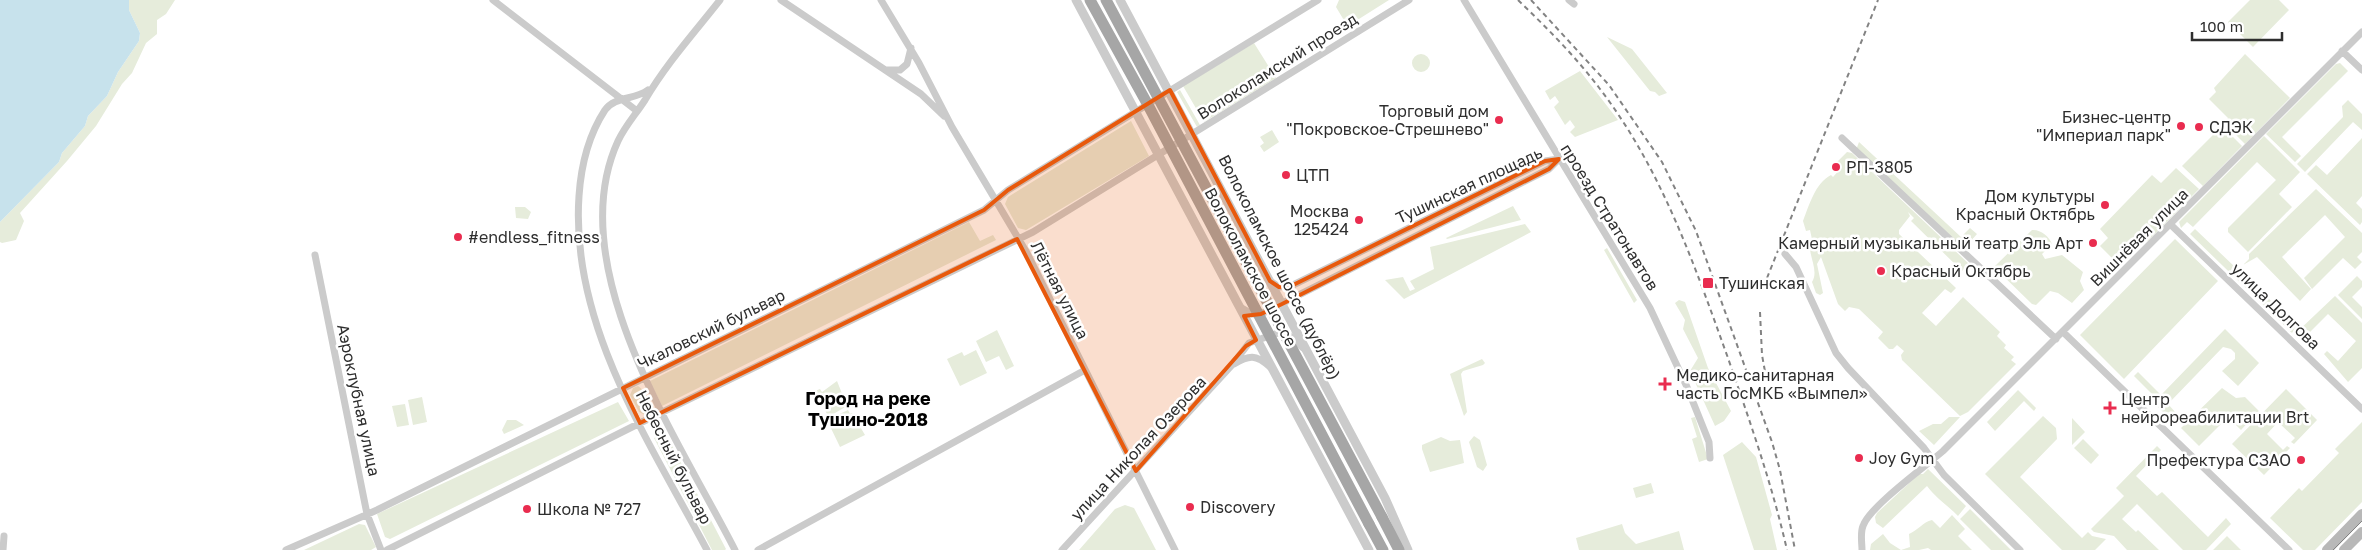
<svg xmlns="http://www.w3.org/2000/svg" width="2362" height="550" font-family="'Golos Text',sans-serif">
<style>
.green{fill:#e6ecdb}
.water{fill:#c7e2ec}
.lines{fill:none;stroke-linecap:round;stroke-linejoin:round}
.minor{stroke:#cbcbcb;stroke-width:7}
.tertiary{stroke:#cbcbcb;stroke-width:9}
.secondary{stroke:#b8b8b8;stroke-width:10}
.primary{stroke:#a6a6a6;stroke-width:11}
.tram{stroke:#838383;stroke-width:1}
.rail{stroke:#838383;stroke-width:2;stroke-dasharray:5 4;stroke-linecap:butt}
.primary-bridge{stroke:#a6a6a6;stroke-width:11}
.marked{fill:#e8590c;fill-opacity:0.2;stroke:#e8590c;stroke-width:4;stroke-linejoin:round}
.poi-dot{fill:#e92c4f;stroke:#fff;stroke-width:2}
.labels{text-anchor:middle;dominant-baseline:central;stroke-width:5;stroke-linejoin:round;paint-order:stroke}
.street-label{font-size:16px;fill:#2e2e2e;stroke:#fff}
.poi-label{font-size:16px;fill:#2e2e2e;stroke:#fff;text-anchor:start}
.neighbourhood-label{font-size:18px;font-weight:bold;fill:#000;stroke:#fff}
</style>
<rect width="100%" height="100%" fill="#fff"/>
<path class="green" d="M129,0H175L166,14L157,20V34L146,43L132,73L122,84L96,126L67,161L20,213L24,221L16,240L2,243L0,242V222L59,162L62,153L85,126L88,116L107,96L118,72L139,41L140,33L129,10Z
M1339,0H1389L1351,24L1345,22L1336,7Z
M2250,0H2279L2289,10L2253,47L2228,22Z
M1607,37L1632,49L1667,93L1659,96L1655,92L1650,91Z
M1254,43L1276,78L1204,122L1183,86Z
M1412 63a9 9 0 1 1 18 0a9 9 0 1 1-18 0Z
M2245,54L2290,98L2245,144L2224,123L2228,118L2209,99L2216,92L2214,88Z
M2340,63L2348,71L2282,137L2301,156L2295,162L2266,134L2336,64Z
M1580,71L1618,120L1575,137L1570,132L1575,127L1570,120L1565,125L1554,107L1559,102L1555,96L1550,100L1545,91Z
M1180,90L1200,125L1197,127L1177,92Z
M2348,100L2362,114V130L2353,122L2305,172L2297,164L2343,117L2342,106Z
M1131,121L1149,156L1026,230L1018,228L1005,204L1008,197Z
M2222,126L2242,146L2203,186L2182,166Z
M1272,130L1279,142L1264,152L1260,146L1264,143L1260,137Z
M2264,136L2300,172L2279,194L2292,207L2248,252L2228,232V228L2276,180L2257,162L2193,227L2187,222L2181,228L2179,222Z
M2362,138V196L2356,203L2362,209V222L2360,225L2307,174L2316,165L2327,175Z
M1859,142L1961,237L1970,228L1977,234L1963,250L1856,150Z
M1847,152L1852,153L1969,264L1962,271L1911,221L1914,218L1908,212L1910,216L1899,230V234L1956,288L1951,293L1945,289L1922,313L1936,326L1963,297L2000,332L1997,336L2006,345L2004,348L2014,357L2011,360L2016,364L1968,412L1960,416L1902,360L1901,355L1904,351L1897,345L1893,349H1889L1878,338L1883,332L1859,309L1849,307L1845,311L1838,304L1821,257L1817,264L1823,293L1820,295L1816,293L1812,282C1819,271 1809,257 1810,245L1813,244L1810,230L1806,231L1803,221C1809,206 1815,183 1831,175L1833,177L1842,167L1837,162Z
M2176,168L2199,189L2148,241L2137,242L2115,261L2100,246L2108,238L2100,229L2152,175L2161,183Z
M2316,189L2362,233V252L2357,257L2362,262L2355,269L2343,258L2312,289L2304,278L2345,237L2325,215L2282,257L2311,289L2300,301L2257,257L2243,265L2249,259V254Z
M1513,206L1521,220L1447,239L1446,238Z
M515,207H525L531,212L528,219L516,218Z
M969,222L980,241L993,235L996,240L662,406L650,381Z
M1525,224L1531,232L1404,299L1385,280L1403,277L1410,291L1415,289L1410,281L1434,269L1430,247Z
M2195,229L2235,267L2248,274L2247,276L2296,327L2292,333L2190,234Z
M2032,230C2040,229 2049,236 2052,244L2042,254L2045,259L2062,255L2083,272L2080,281L2084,290L2072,303L2058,293L2050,291L2036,305L2032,304L1996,269L1995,266Z
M2175,239L2218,281L2124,379L2080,335Z
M1607,248L1637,300L1634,303L1604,250Z
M2357,276L2362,281V287L2352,297L2362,307V319L2338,295Z
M2335,296L2362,323V368L2348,382L2324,354L2327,351L2338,361L2356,341L2328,314L2304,338L2297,332Z
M1679,300L1685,302L1708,368L1731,411L1724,421L1715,426L1690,371L1698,358L1683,329L1685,320L1675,303Z
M2225,329L2259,363L2238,386L2222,371L2235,359V353L2231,349L2223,347L2168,404L2176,413L2171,420L2154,403L2157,399L2134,376L2138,372L2161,395Z
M997,330L1014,366L1006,370L999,356L986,362L976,341Z
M976,350L987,373L960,386L947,359L962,352L964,356Z
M1482,359L1485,363L1483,365L1463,371L1461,374L1467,412L1464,416L1450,374Z
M837,381L847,406L823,420L821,417L827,414L822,404L820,405L815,391L820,389L822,392Z
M638,386C645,390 652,403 650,411L645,415L639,412L630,395L633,388Z
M2222,388L2236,398L2245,397L2259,411L2241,430L2228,417L2199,446L2181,428Z
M2286,389L2317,420L2294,444L2291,442L2295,438L2278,422L2267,434L2283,450L2287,446L2290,448L2264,475L2232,444Z
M2018,390L2036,408L2034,411L2024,401L1995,431L1987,422Z
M422,397L427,422L413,425L408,400Z
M618,402L629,421L390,539L385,537L377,514Z
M405,404L409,425L397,427L392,406Z
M848,410L850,414L852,413L865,435L840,447L827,420Z
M2043,416L2056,428L2057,439L2020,477L2082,538L2088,532L2092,536L2106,539L2095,550H2062L1985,474Z
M1695,417L1708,459L1699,462L1692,439L1697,437L1691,418Z
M1949,417H1960L1934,445L1919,431L1933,424H1941Z
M2072,418L2085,432L2072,445Z
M507,420H516L524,425L504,434L502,430Z
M2362,422V502L2315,550H2303L2270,518L2299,488L2302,491L2339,453L2335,449Z
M665,432L726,549L725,550H712L654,438Z
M1474,436L1480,440L1487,465L1483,471L1477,467L1469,442Z
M1441,437L1450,441L1460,440L1464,463L1430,472L1422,449V445Z
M2083,439L2099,455L2091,464L2074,448Z
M1742,442L1756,457L1772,515L1770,519L1777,550H1754L1723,455Z
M2157,446L2161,450L2136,476L2157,496L2162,492L2208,537L2226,518L2231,524L2206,550H2183L2137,504L2122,519L2136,532L2138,530L2159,550H2127L2114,536L2094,532L2091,529L2124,496L2116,488Z
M1928,469L1966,506L1958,516C1947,505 1936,498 1927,486L1883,528L1876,523L1875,517L1877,513L1919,474H1923Z
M1651,483L1654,493L1636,498L1633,488Z
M1125,505L1134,508L1156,550H1079L1115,509Z
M1970,509L2011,550H1991L1960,519Z
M1952,515L1965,529L1958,536L1972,550H1931L1928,548L1919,550H1870L1871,544L1883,534L1890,543L1901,550L1910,547L1909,534C1917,531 1923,522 1932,520L1940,528Z
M359,524L365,525L376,547L371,550H304Z
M1622,524L1625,533L1636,544L1679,531L1684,550H1579L1576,538Z
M2227,536L2241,550H2213Z"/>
<path class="water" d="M0,0H129V10L140,33L139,41L118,72L107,96L88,116L85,126L62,153L59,162L0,222Z"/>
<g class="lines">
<path class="minor" d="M493,0L637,111
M720,0C694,33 666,64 645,100C636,114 625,126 618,141C560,267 679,440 735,550
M781,0L921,94L944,116
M881,0L919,63L952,127L1027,253L1175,550
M1464,0L1650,308L1687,387L1709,442L1710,458
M1569,0L1574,4
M2342,51L2362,70
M886,70H900L907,64L911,48
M648,90C635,100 615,96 605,110C588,136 581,166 579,196C570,324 649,441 707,550
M1842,138L2056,339
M2170,224L2362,409
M1785,254L1796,267L1836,353L1848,368L1924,448L1944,475L2020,550
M315,255L367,514L381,550
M1270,281L1279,287L1291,286L1545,161L1559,159
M1240,307L1252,314H1261L1549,169L1559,159
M2063,332L2289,550
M1234,364C1249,355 1256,354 1270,367
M3,550L4,536
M286,550L377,510L984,210L1008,190L1318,0
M387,550L640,423L1033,232L1409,0
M758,550L1085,370
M1062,550L1233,364L1249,343L1278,333L1288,334L1303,348
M1862,550C1862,543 1860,533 1863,526C1869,507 1926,466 1943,451L2362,32"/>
<path class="tertiary" d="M1076,0L1369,550
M1120,0L1385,498L1408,550"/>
<path class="secondary" d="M2327,550L2362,514
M2344,550L2362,532"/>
<path class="primary" d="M1382,517L1399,550
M1369,524L1383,550"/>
<path class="tram" d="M2333,550L2362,521"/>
<path class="rail" d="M1518,0C1547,28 1576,57 1600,89C1662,170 1694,264 1728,358C1750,422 1772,484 1787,550
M1531,0L1609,85L1662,162L1696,231L1772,442L1780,470L1795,550
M1767,278L1878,0
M1760,312L1762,355L1766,377"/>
<path class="primary-bridge" d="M1090,0L1148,105L1369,524
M1106,0L1382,517"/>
</g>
<path class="marked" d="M1170,90L1270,281L1279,287L1291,286L1545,161L1559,159L1549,169L1282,304L1261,314L1244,316L1256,340L1246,346L1136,471L1017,239L640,423L623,388L984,210L1008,190Z"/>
<g class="poi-dot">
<circle cx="1499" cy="120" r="5"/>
<circle cx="2181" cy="126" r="5"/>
<circle cx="2199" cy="127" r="5"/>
<circle cx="1836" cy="167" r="5"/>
<circle cx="1286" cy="175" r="5"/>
<circle cx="2105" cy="205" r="5"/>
<circle cx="1359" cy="220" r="5"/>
<circle cx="458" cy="237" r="5"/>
<circle cx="2093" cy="243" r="5"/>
<circle cx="1881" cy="271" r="5"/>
<rect x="1702" y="277" width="12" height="12" rx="2.5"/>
<path d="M1662.5 376.5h5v5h5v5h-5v5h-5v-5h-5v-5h5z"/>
<path d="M2107.5 400.5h5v5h5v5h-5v5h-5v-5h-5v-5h5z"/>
<circle cx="1859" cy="458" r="5"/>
<circle cx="2301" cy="460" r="5"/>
<circle cx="1190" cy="507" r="5"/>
<circle cx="527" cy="509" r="5"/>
</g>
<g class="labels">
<g class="street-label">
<text transform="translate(1277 66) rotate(-32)">Волоколамский проезд</text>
<text transform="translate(1469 185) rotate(-25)">Тушинская площадь</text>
<text transform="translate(1610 217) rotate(58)">проезд Стратонавтов</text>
<text transform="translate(2139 237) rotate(-45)">Вишнёвая улица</text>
<text transform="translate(1251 267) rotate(62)">Волоколамское шоссе</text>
<text transform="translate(1280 267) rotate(63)">Волоколамское шоссе (дублёр)</text>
<text transform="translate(1060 290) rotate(63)">Лётная улица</text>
<text transform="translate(2276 306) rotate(44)">улица Долгова</text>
<text transform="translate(711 329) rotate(-26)">Чкаловский бульвар</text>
<text transform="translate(359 400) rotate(78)">Аэроклубная улица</text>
<text transform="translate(1138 448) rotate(-47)">улица Николая Озерова</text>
<text transform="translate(674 457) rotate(63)">Небесный бульвар</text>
</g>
<g class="poi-label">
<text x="1489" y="111" text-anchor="end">Торговый дом<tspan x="1489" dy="18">"Покровское-Стрешнево"</tspan></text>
<text x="2171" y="117" text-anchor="end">Бизнес-центр<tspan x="2171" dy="18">"Империал парк"</tspan></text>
<text x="2209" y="127">СДЭК</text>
<text x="1846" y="167">РП-3805</text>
<text x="1296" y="175">ЦТП</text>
<text x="2095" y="196" text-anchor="end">Дом культуры<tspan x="2095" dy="18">Красный Октябрь</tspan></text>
<text x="1349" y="211" text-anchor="end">Москва<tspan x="1349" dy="18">125424</tspan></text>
<text x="468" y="237">#endless_fitness</text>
<text x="2083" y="243" text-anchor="end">Камерный музыкальный театр Эль Арт</text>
<text x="1891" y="271">Красный Октябрь</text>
<text x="1719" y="283">Тушинская</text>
<text x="1676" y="375">Медико-санитарная<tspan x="1676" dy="18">часть ГосМКБ «Вымпел»</tspan></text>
<text x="2121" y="399">Центр<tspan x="2121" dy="18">нейрореабилитации Brt</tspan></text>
<text x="1869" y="458">Joy Gym</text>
<text x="2291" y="460" text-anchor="end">Префектура СЗАО</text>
<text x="1200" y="507">Discovery</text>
<text x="537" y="509">Школа № 727</text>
</g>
<g class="neighbourhood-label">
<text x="868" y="398">Город на реке<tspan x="868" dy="21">Тушино-2018</tspan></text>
</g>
</g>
<path d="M2192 32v8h90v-8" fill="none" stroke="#2e2e2e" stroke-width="2.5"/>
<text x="2200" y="32" font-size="15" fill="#2e2e2e" stroke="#ffffff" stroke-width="4" paint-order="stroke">100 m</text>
</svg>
